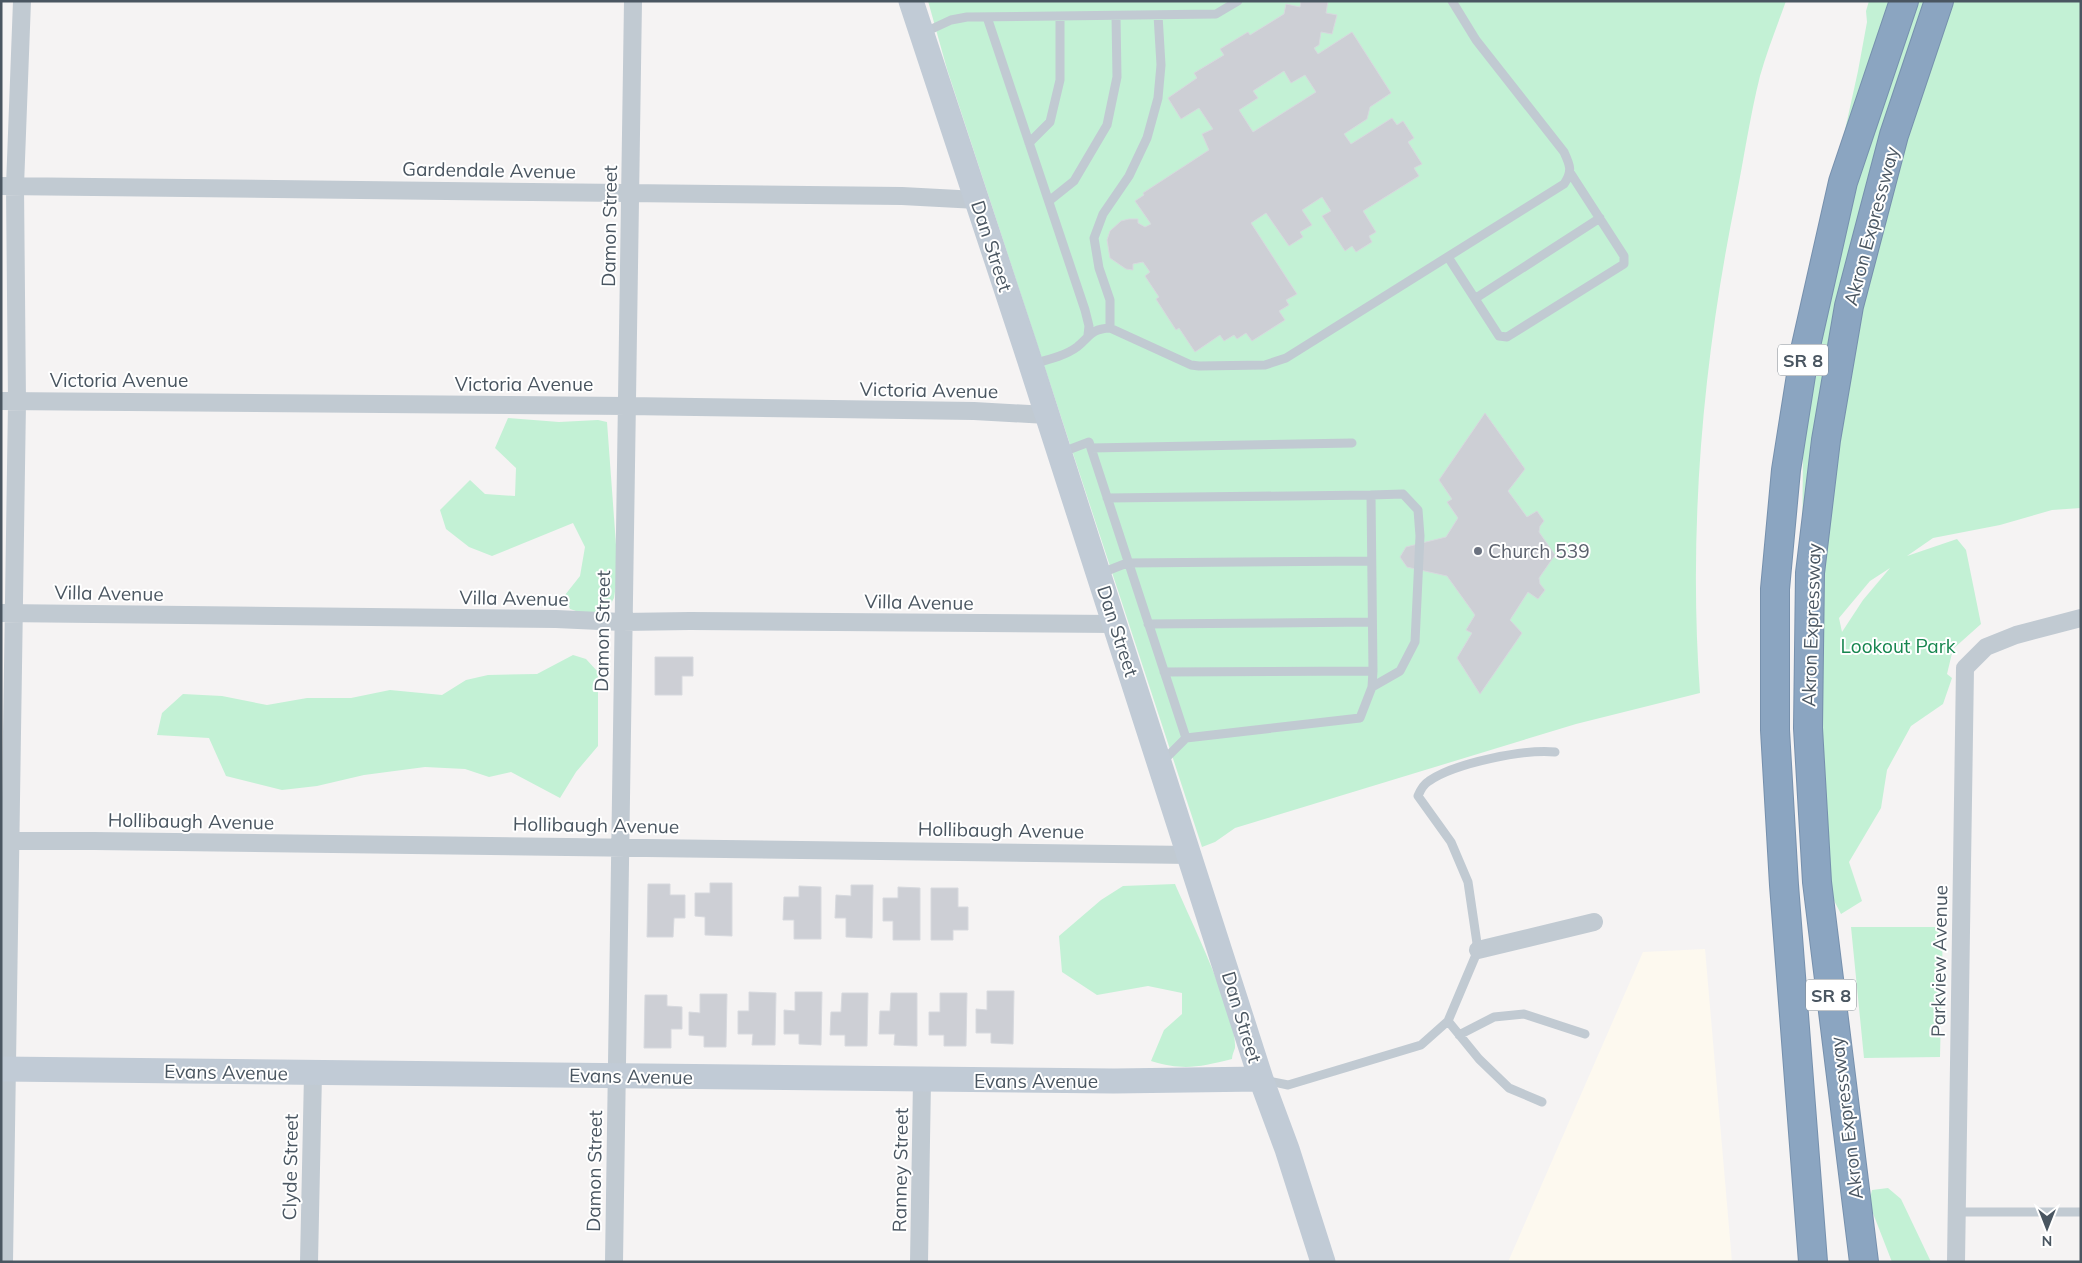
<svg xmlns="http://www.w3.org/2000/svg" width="2082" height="1263" font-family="Mulish,sans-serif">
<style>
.commercial{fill:#fdf9ef}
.green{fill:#c3f1d5;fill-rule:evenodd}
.building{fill:#cdcfd5;stroke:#d7d9de;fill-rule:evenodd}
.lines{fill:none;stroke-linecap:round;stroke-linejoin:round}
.highway-casing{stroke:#7690ad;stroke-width:30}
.lane{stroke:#c1cad2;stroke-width:9}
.street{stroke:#c1cad2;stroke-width:18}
.secondary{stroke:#c1cbd6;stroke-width:25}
.highway{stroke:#8ba5c1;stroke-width:28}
.worship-dot{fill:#6b7280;stroke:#fff;stroke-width:2}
.labels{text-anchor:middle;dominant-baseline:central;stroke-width:4;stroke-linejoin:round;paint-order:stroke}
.shield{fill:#fff;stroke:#808990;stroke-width:1}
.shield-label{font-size:18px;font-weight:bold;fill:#4a5661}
.street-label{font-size:19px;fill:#4a5661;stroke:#fff}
.worship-label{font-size:19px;fill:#5b616d;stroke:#fff;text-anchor:start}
.park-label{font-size:19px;fill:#17864f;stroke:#fff}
</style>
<rect width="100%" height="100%" fill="#f5f3f3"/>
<path class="commercial" d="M1705,949L1732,1262H1508L1643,952Z"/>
<path class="green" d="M928,1H1786C1777,26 1767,51 1760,76C1750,116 1744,158 1736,198C1703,360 1688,528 1700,693L1576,724L1235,828L1215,842L1202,847L947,69Z
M1869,1H2081V508L2052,510L2000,525L1933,538L1907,556L1957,539L1966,550L1981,624L1953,649L1947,674L1952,678L1943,704L1911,726L1887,770L1881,808L1849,862L1862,901L1841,914L1827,887L1802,580L1803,439L1841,148L1858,71L1867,22L1866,11ZM1890,568L1863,600L1842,632L1839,618L1870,581Z
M508,418L559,422L598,420L607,422L618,572L614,598L606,613L585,614L570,609L565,595L580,576L585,547L573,523L492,556L469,547L446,529L440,510L470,480L485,494L515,496L516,468L495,448Z
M573,655L586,659L598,672V746L576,772L560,798L511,772L489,777L465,769L425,767L364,775L317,786L282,790L226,776L209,738L157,735L162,713L183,694L222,696L267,705L307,698H351L390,690L442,695L466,680L488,675L537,674Z
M1175,884C1190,919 1237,1015 1235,1048C1234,1051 1232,1055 1232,1059C1199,1067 1184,1071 1151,1061L1164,1030L1182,1014V993L1148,986L1097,995L1062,972L1059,936L1101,900L1123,886Z
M1851,927H1943L1940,1057L1864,1058Z
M1888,1188L1901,1199L1931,1262H1892L1869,1203L1872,1190Z"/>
<path class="building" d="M1301,1H1328L1326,13L1337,15L1332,34L1321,32L1319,45L1314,48L1318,54L1352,32L1391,93L1370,107L1367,119L1344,134L1351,144L1392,118L1397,125L1403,121L1414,138L1408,142L1422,164L1414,168L1419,176L1363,211L1376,232L1369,236L1372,242L1356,252L1352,246L1345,251L1322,216L1331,211L1322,197L1302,210L1312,225L1300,232L1303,237L1289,246L1266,213L1251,223L1297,294L1286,300L1289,305L1279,311L1285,320L1252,341L1246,333L1237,339L1234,335L1224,341L1220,335L1195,352L1179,328L1176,330L1156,299L1159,297L1145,276L1150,272L1143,262L1133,264V270L1126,269L1110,258L1107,240L1110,231L1121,221L1129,219H1138V223L1145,227L1151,224L1135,201L1144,195L1143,193L1209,150L1202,134L1213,129L1199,108L1181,119L1168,98L1197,78L1194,73L1224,55L1220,49L1248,32L1250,35L1284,14L1286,4L1300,7ZM1284,71L1291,83L1305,75L1316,92L1253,132L1239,110L1258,98L1253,91Z
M1485,413L1525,469L1508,491L1527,517L1537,511L1544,521L1540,526L1539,532L1555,555L1539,578L1540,584L1545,590L1538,599L1528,592L1510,620L1522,633L1480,694L1457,658L1472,633L1466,630L1475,615L1447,576L1407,567L1400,557L1406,547L1446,537L1458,518L1447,502L1452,499L1439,480Z
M655,657H693V676H682V695H655Z
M710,883H732V936L705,935V917L695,916V893H710Z
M648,884H670V895H685V918H674L673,937H647Z
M851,885H873L872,938L846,937V918H835L836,895L851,896Z
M799,886L821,887V939H794V920H783L784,897H799Z
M898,887L920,888V940H893V921H883V898H898Z
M931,888H958V907H968V930H953V940H931Z
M987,991H1014L1013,1044L991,1043V1033H976V1009L987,1010Z
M749,992L776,993L775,1045H752L753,1034H738V1011H749Z
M795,992H822L821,1045L799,1044V1034H784V1010L795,1011Z
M842,993H868L867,1046H845V1035H830L831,1012H841Z
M891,993H917V1046L894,1045L895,1034H879L880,1011H890Z
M940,993H967L966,1046H944V1035H929V1012H940Z
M700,994H727L726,1047H704V1036L689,1035V1012L700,1013Z
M645,995H667V1006L682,1007V1029H671V1048H644Z"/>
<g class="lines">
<defs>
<path id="highway" d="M1813,1262L1784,885L1775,730V589L1786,470L1805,350L1843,182L1904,1
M1864,1262L1817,882L1808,728L1810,573L1826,440L1849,306L1894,135L1939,1"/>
</defs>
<use href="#highway" class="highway-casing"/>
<path class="lane" d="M987,17L1085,310L1089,326L1088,335
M923,33L951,20L967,17L1216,14L1238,1
M1029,143L1050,122L1060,80V16
M1049,201L1074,181L1107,125L1117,77L1116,16
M1448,257L1499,336L1507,337L1624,264V256L1571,174
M1476,298L1600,218
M1110,328V300L1099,268L1094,238L1103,214L1129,176L1147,138L1158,98L1161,65L1158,15
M1032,364C1047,360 1065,356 1077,347C1091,336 1090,329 1110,328L1191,365L1199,366L1265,365L1286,358L1564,184C1573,171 1570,165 1564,152L1476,40L1452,1
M1091,448L1352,443
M1060,453L1089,442L1186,738L1161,763
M1371,495L1403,494L1418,510L1420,536L1415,642L1400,671L1372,687
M1107,498L1371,495L1373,671L1372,687L1360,718L1186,738
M1099,574L1127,563L1371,561
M1148,624L1372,622
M1164,672L1373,671
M1448,1021L1479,1059L1509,1088L1542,1102
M1459,1035L1494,1017L1524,1014L1585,1034
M1264,1080L1288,1085L1421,1045L1448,1021L1478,950L1468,882L1451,842L1418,796C1420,791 1424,784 1429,781C1455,763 1524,749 1555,752
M1957,1212H2081"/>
<path class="street" d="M1,186L902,196L977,200
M1,401L627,406L974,411L1047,415
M1,613L556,619L622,622L690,621L1115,624
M1,841H94L1191,855
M1478,950L1594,922
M4,1262L17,402L15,186L22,1
M309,1262L313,1074
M614,1262L633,1
M919,1262L922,1080
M1956,1262L1965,668L1986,647L2016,635L2081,618"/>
<path class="secondary" d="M911,1L1025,346L1261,1079L1287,1149L1323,1262
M1,1069L1114,1081L1261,1079"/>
<use href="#highway" class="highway"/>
</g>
<circle class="worship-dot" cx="1478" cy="551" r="5"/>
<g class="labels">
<g class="shield">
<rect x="1778" y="344.5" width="50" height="31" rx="4"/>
<rect x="1806" y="979.5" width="50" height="31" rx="4"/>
</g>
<g class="shield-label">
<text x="1803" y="360">SR 8</text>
<text x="1831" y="995">SR 8</text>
</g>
<g class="street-label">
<text transform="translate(489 170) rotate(1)">Gardendale Avenue</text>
<text transform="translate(609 226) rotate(-89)">Damon Street</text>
<text transform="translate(1871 226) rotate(-75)">Akron Expressway</text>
<text transform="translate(992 246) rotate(72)">Dan Street</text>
<text x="119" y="380">Victoria Avenue</text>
<text x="524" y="384">Victoria Avenue</text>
<text transform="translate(929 390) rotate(1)">Victoria Avenue</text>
<text transform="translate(109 593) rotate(1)">Villa Avenue</text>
<text transform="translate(514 598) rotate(1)">Villa Avenue</text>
<text transform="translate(919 602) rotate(1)">Villa Avenue</text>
<text transform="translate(1811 625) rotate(-88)">Akron Expressway</text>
<text transform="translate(602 631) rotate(-89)">Damon Street</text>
<text transform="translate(1118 631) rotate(72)">Dan Street</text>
<text transform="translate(191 821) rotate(1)">Hollibaugh Avenue</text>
<text transform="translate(596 825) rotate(1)">Hollibaugh Avenue</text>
<text transform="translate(1001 830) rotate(1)">Hollibaugh Avenue</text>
<text transform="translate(1939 961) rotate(-89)">Parkview Avenue</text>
<text transform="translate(1242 1017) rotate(73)">Dan Street</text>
<text transform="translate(226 1072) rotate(1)">Evans Avenue</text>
<text transform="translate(631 1076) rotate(1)">Evans Avenue</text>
<text x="1036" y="1081">Evans Avenue</text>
<text transform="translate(1846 1118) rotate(-97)">Akron Expressway</text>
<text transform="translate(290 1167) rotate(-89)">Clyde Street</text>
<text transform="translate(900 1170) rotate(-89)">Ranney Street</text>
<text transform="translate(594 1171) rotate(-89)">Damon Street</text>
</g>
<g class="worship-label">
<text x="1488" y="551">Church 539</text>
</g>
<g class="park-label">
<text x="1898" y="646">Lookout Park</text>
</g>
</g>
<rect width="2082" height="1263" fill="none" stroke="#4a5661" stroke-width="5"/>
<g transform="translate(2047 1228) rotate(180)" stroke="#ffffff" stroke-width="4" paint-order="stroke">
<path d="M0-4L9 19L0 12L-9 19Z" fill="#4a5661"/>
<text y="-8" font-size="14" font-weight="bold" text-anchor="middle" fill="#4a5661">N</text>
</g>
</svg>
